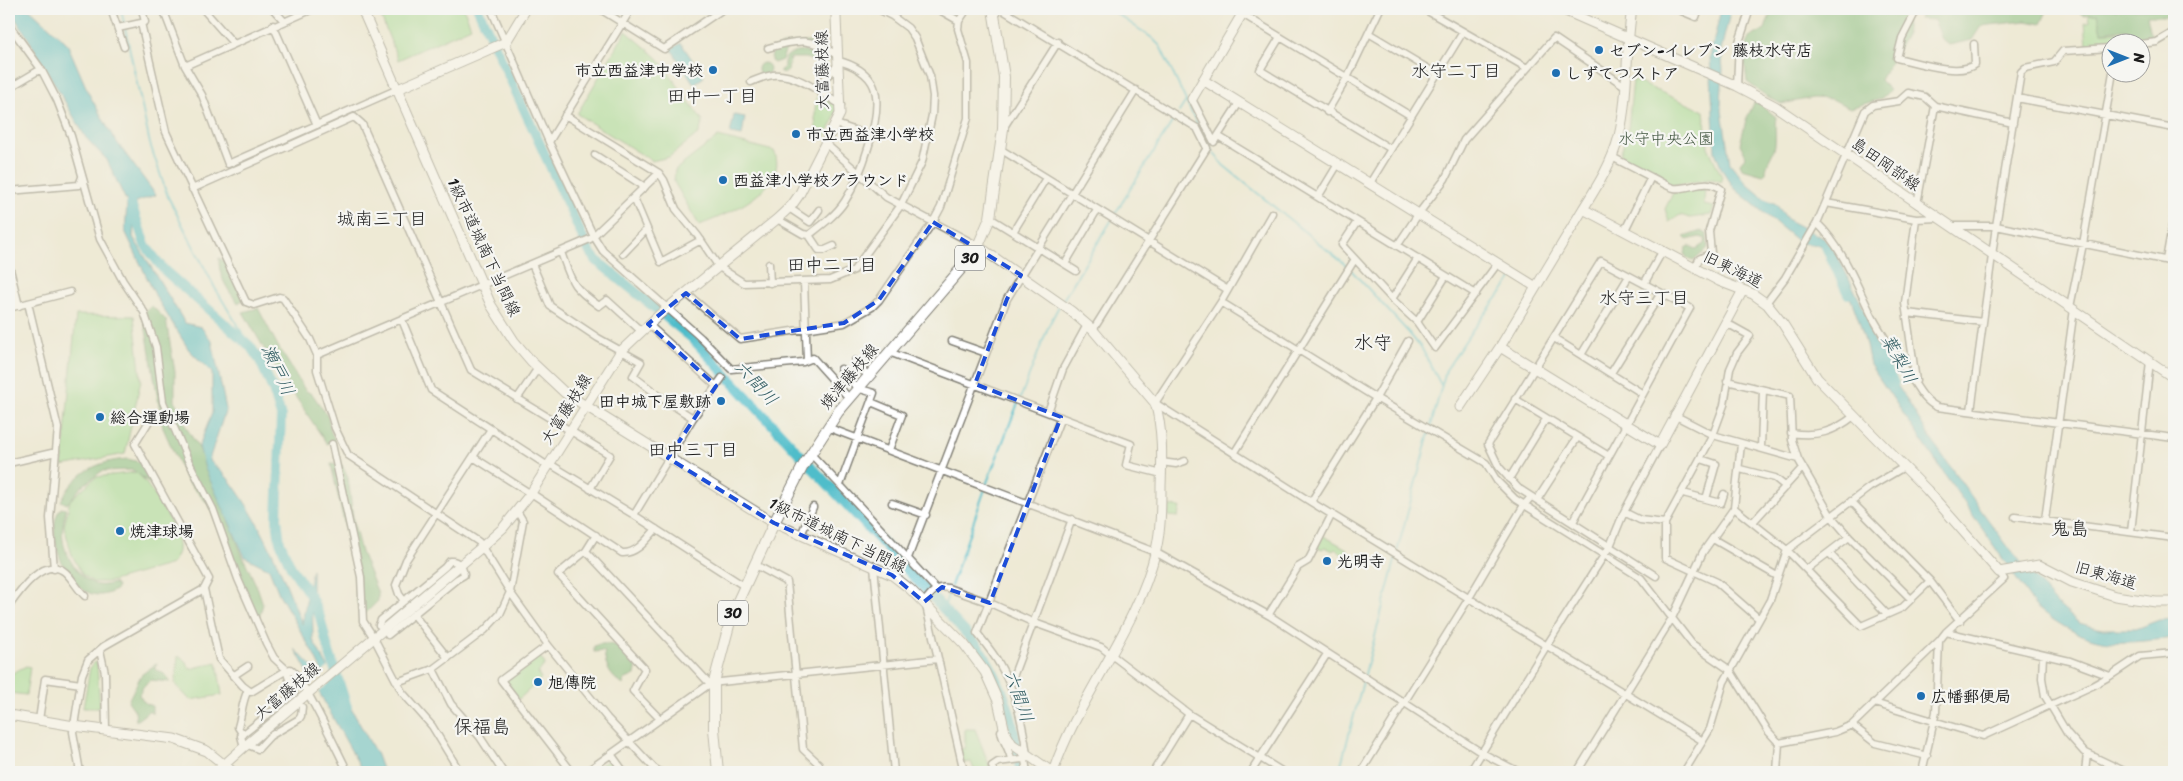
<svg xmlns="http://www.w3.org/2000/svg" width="2183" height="781" font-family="Sriracha,'Klee One',sans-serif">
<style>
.green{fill:#9cdc93;stroke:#5c7c58}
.forest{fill:#7dbc7d;stroke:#4c6c4c}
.water{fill:#50bdca;stroke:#366c73}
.pier{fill:#eeead6}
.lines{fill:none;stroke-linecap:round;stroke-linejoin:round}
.stream{stroke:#50bdca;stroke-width:2}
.river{stroke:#50bdca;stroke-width:10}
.street-casing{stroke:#858379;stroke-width:9}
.secondary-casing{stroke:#858379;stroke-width:11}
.primary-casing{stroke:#858379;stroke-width:12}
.street{stroke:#fff;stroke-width:6}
.secondary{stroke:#fff;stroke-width:9}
.primary{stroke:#fff;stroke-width:10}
.marked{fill:none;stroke:#1d4ed8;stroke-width:4;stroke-dasharray:10 6;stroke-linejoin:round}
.poi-dot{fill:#1f6fb2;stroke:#f6f6f2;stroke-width:2}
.labels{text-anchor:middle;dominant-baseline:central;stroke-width:4.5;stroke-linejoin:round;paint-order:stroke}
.shield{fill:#f6f6f2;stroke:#5d5d5c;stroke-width:1}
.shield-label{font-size:15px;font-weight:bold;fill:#1c1c1c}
.poi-label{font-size:16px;font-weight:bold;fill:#1c1c1c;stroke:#f6f6f2;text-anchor:start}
.street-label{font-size:16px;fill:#1c1c1c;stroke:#f6f6f2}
.park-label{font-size:16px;fill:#425640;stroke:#f6f6f2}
.neighbourhood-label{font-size:18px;fill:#1c1c1c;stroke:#f6f6f2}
.water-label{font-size:18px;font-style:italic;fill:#315c62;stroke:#f6f6f2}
.quarter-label{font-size:19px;fill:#1c1c1c;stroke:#f6f6f2}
</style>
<rect width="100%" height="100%" fill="#f6f6f2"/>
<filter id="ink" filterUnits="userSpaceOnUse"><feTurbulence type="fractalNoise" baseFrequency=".02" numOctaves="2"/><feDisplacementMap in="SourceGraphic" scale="10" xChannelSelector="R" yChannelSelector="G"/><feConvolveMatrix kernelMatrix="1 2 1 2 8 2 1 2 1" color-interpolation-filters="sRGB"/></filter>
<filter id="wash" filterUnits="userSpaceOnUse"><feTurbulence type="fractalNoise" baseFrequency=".0096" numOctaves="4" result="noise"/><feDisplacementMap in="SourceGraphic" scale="20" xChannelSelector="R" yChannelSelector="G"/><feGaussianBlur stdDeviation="1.12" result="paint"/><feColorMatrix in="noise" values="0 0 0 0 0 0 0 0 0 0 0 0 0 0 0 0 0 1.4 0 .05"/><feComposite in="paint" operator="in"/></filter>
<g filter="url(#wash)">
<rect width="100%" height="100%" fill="#eeead6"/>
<path class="green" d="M378,9H464L471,27L398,60Z
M2098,13L2102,32H2124L2126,42L2087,45L2085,22H2089L2088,14Z
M626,31L658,58L703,121L699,133L669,157L652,161L577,114Z
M1633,80L1704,111L1708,147L1722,177V182L1712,179L1673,185L1622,159L1620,156L1628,129Z
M818,94L838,105L833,122L824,140L821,139C813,131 814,104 818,94Z
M718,137L774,151C791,188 725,216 699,225L674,182L675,170Z
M1705,186L1704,205L1714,207L1711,215L1690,218L1680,215L1669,222L1665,209L1673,193Z
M76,315L134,316L141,380L125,454L62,466Z
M137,472C150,487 181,530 178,550C178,554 174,560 172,564L109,582H93L82,574L72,555L64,526L70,500L96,477Z
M1169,506L1180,507L1178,517L1168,516Z
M1322,535L1347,549L1344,555L1335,549L1333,551L1325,547L1322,549L1316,546Z
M538,654L545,664L538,673L541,679L519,699L504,680Z
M178,656L183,658L190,669L217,662L222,695L190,700L175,684Z
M95,662L97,663L100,708H83L90,668Z
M26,666L30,667L26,695L9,693V675Z
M965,729H975L992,772H975L971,762L964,763L960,749L965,748Z
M610,759L621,772H590Z"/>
<path class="forest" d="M1772,9H1903L1907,33L1880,80L1890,90L1881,99L1850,108L1832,99L1813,98L1781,104L1765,95L1747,82L1744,57L1749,38L1765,29Z
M1923,9H2048L2041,24L2026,21L1981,26L1972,40L1949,45L1942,39L1934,20L1919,19Z
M2077,9H2171L2167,16H2147L2152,38L2134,41L2126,29L2102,32L2098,14L2082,15Z
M809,42L828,54L816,48L804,46L786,49L782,60L774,63L771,61C770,42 794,43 809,42Z
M806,51L828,61L827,63H817L806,58H790L788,71L785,73L780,72V70L784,68C782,53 794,52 806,51Z
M758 69a6 6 0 1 1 12 0a6 6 0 1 1-12 0Z
M1754,103H1759L1776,117C1774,128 1777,138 1774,150C1771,158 1766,163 1766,173L1763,175L1742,169L1740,163L1746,156L1740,144L1746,120Z
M1701,231L1707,234L1708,248L1695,260H1689L1685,255L1686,248L1690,246L1696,249L1704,244L1706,239L1700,237L1687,240L1684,237Z
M219,258L227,263L245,299L238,303C227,289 218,276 219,258Z
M152,306L166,320L175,372V401L186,427L200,450L244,559L258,589L263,604L259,618L256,617L209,505L186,480L163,428L143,313Z
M258,308L278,346L305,390L313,395L328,417L331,432L335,440L327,444L269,357L243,312Z
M128,459L143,463L155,482L153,486L133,470L102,471L81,487L67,504L61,501C76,472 97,461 128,459Z
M331,464L342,465L348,478L354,525L361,552L378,593V601L364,615L357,602L355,572Z
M61,508L66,509C64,520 61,530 63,540C65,557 81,581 98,585C103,586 110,584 114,583L118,588C76,620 39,533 61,508Z
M599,644C620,643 623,649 637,664L635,675L624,680L623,685C609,675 606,668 604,651L594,652V646Z
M157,663L155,669L166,675L170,682L150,680L143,687L139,695L145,703L152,706V714L149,711L136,721L135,711L128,701L141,675Z"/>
<path class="water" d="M9,9H30L67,43L89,94L113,137L156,195L136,202L133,237L185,323L201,327L212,341L226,409L209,460C216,467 225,474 231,482C263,525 283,575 302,624L312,569L313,640L377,755L383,772H363L295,649L328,684L313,653L279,594L269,569L245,557L205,469L199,446L212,413V373L189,350L156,297L125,231L127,203L107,160L86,138L25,33Z
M1721,9H1731L1721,50L1723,69L1721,104L1730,163L1746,183L1765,199L1776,204L1788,220L1825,239L1836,253L1863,307L1883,365L1906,398L1931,439L1981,510L2009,548L2057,604L2079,623L2102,629H2135L2159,620L2174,619V638C2154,640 2132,643 2112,642C2084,641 2055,623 2035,606L1870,365C1863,324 1846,283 1825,246L1800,243L1735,189L1722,170L1715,152L1710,57Z
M681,43L704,77L694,84L671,49Z
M734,115L745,117L742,136L730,134Z"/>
<path class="pier" d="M330,666L336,677L318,693L311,682Z"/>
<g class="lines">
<path class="stream" d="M121,9L150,144L168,197L215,288L250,346
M1110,9L1152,38L1160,46L1198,126
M1179,112L1186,101
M1210,148L1223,165L1348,267
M1113,217L1174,119
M1351,270L1409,333L1422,349L1441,385
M1063,300L1111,221
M1020,399L1049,325L1059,306
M986,485L1018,403
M1397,552L1446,370L1471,332L1514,276
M951,586L985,489
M944,608L949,591
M1339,772L1396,557"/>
<path class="river" d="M478,9L589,251L596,260L692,338L978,646C1005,685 1016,725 1020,772
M131,203L145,245L164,270L250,346L260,361L273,390L281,416L277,519L280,542L291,567L311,597L320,617L327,645L347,707
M1826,247L1848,294
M1874,348L1894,383"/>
</g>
</g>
<g filter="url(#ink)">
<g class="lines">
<defs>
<path id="street" d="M111,9L124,47
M163,9L185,66
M203,9L233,43
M273,9L284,21
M313,9L185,66L202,95L228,164L398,89
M491,9L549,142L593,235L603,251L701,338L731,369L803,362L813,358L849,398
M600,9L664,49L723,9
M938,9L959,21
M1001,9L1197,128L1207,148L1093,330
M1234,9L1411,116
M1424,9L1527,68
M1677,9L1696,17L1699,9
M1917,9L1902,38L1897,58C1915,62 1960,77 1975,64L1974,44
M141,23L145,22L142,9
M9,25L41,69L57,100L71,136L100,239L123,281L144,312L156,347L163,402L188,460L213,509L238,579L266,643L274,658L287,670L251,692L243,686L219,659L204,589
M273,25L317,125
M118,28L141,23L166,132L246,302L254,305L279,297L283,298L310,339L317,355V370L335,428L348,455L479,542L510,592L548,645L607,718L654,768L660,772
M1370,34L1437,74
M1280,37L1260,70L1391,149
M2140,44L2157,42L2174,32
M768,48C798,39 812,37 838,56
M751,82C758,79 766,76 773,75C797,73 821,93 841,105
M1737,86L1739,42L1750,9
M9,88L41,69
M815,89L838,65
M2017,98L2174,128
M1192,99L1214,142L1239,103
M1327,112L1347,78L1380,9
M565,115L659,173L664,180L676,209L698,236L719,267L744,283L830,280L854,270L901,205L922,162L932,115L933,96L930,76L915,38L908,28L892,16L878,9
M836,124L871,136
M1004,127L1058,42
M1218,136L1476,294
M549,142L631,9
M826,144L886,197L978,246
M1000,149L1228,290
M595,155L645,187
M1612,157L1651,177L1625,230
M1651,177C1658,180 1667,187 1674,188C1691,190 1705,177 1721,189L1709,231L1711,253L1699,259L1695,268
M1370,183L1463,32
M192,189L354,117L362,124L471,370L610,455L590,489
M9,191L79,185L82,177
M1318,197L1338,164
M634,198L661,262L701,240
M1826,203L1916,219L1938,218
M1917,204L1935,106
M789,208L810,222L819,210
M1272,213L1221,302L1155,403L1311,502L1703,741
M990,218L1076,271
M777,219L803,234L809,235C822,225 836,215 845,201C860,178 884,114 874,87C869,73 852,64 838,61
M1357,222L1342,245L1392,299
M1817,223C1844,249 1856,285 1873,318C1884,338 1897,357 1910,376C1918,388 1924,401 1937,407L2174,438
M1952,226H1996L2174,262
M1013,232L1046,178
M809,235L819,250H825L834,246
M1397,246L1419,213L1445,179L1464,140L1554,38L1625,86
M561,252C572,283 571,286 599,306L607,300L641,331
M623,254L647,229
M1418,258L1392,299L1417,322L1435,348L1498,263
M2166,260L2174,215
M532,264L550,306L598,338L641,362L633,376L666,401L693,418
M769,264L770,283
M1065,264L1097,210
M9,265L19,306
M804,282L807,360
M1644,284L1663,250
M686,293L740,339L844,323L872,307L879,300L933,222L941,207L968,118V63L958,29L959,21L967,9
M1221,302L1376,398L1486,463L1497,481L1515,499L1641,578L1692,644L1730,670L1768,731L1779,743L1777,772
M28,303L58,428L50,518L54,569
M1766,303L1785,278L1817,223L1865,111L1873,105L1899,101L1908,93L1925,97L1935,106L2013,123
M2070,307L2083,244L2113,72
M9,308L70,292
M1907,313L1983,322
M402,320L431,390L548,466
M1417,322L1446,276
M648,324L716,386
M1724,326H1732L1750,336L1737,353L1730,369L1724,405L1713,435L1665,523V558L1717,582L1758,618
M1554,338L1643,394
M952,341L986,353
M889,352L1131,444L1126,465L1162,474
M317,355L590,239L659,173
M1581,355L1629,276
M855,361L868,376
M1611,373L1661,293
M1727,381L1790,396L1792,440L1798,459L1831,516L1849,537L1911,599
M1916,381L1905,303L1916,219
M517,399L538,368
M1515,399L1609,456
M871,402L902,415L889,450
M1971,411L1996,226L2021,72L2025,68L2054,62L2063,51L2110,48
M1048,412L1063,369L1087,325
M1674,415L1713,435L1798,459
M827,427L1155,552L1270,616L1482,753L1519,772
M1791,433C1817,437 1834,432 1854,416
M332,444L361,577L363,621L374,638L402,692L432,726L460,772
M1761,448L1763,390
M1235,452L1355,259
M811,454L840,485L874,393L857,388L841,369
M473,457L531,494
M1701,459L1716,464L1706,499
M1161,462L1176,464L1185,461
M9,463L56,452
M550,464L634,515L744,586
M1740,469L1775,478L1786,487
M1509,479L1546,419
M840,485L936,589
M531,493L622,553C637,554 647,539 656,529
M1683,493L1721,503L1724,494
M1537,500L1577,438
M1851,501L1930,581L1960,621
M1311,502L1376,398L1408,341
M892,503L926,515
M1734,508L1787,550L1861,626L1902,608L1930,581
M1624,512L1640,520L1665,523
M634,515L693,418L722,378
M2015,517L2174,538
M2045,520L2074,309
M1573,522L1690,308L1601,261L1488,444L1499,467L1518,488L1656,576
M1753,522L1803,467
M2131,532L2150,361
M596,535L586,551L558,574L645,669L633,691L660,719
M801,535L813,507
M1713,539L1777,576
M586,551L710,684
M1829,553L1887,614
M908,558L1007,299L1136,90
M754,564L787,582L803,749L819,764L818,772
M874,567L894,772
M1807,569L1849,537
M404,601L399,594L396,585L406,560L491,429
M924,602C931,594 936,585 948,588L990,603L1032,622L1101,647L1189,714L1283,772
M9,606C18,593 44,555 65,572C73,579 77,589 85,596
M926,606L964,772
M414,615L448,658
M1270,616L1269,614L1298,567L1308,561L1332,514
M379,625L381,620L445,567L450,561C458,560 463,567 464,575L457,579L388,635
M1946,632L2070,661L2110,676L2140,656L2174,653
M548,645L501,680L572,772
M100,650L105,673L106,730
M2043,655L2042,678L2045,696L2067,733L2084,752L2126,772
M433,669L451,704L480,737L503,772
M233,676L248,666
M397,682L433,669L485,630L500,614L510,592L523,521L517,511
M1010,685L1072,519
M1874,703L1983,736L2092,686L2110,676
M39,720L45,679L81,684
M1852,725L1875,743L1927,756
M1005,728L1001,731C1002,741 1010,749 1011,760
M243,735L238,727C242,714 242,701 248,690
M1779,743L1835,732L1852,725L1939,641L1946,632L2004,579L1999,572
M246,744L258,749L270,736L299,719L301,716L302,707
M244,747L241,736L294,694L287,673V670L290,669C303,676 339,755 348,772
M611,754L624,772
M1027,755C1023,724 1016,692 1000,665C994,654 985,643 977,633L1061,417
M80,772L73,732L82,675L88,660L104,646L204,589L209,579L135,444L148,423
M586,772L711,683L938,659
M994,772L992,766L998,762L1022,759L1025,760L1027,772
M1153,772L1189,714
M1251,772L1327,654
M1361,772L1469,598L1524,505L1531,497
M1470,772L1547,645L1610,546L1624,512L1660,445
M1577,772L1672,618L1703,552L1734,508L1741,444
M1684,772L1710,729L1724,682L1770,600L1787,550L1870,487L1904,467
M1922,772L1936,712L1939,641
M2085,772L2087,754"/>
<path id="secondary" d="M362,9L491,305L514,341L532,362L565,393L774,523L892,575L910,589L964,644L985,672L998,701L1005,732L1012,744L1052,772
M1561,9L1737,86L1775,106L2174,378
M1632,9C1625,51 1629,94 1619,136C1612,163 1598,185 1583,209L1719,281L1753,294L1767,304L1783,324L1817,378L1927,490L1999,572L2039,565L2072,582L2115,596L2156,602H2174
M1203,80L1536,287
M398,89L506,42L526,9
M1192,99L1245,9
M978,246L1071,311L1093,330L1155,403C1163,429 1162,458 1161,486C1161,507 1161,529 1156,550C1137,630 1079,695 1053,772
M1500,347L1660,445L1743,290
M1460,407L1500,347L1583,209
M9,715L74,726L174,739L207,751L233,772
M216,772L244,747L483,546L503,528L531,493L621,351L659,315L777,219L792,205L799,195L840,114L836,17L838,9"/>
<path id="primary" d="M718,772L714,729V682L732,614L774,523L803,466L838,412L966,263L978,246L990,218L1003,129L1004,77L993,9"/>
</defs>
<use href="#street" class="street-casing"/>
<use href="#secondary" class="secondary-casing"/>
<use href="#primary" class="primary-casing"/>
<use href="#street" class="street"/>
<use href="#secondary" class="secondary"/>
<use href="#primary" class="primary"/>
</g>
</g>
<path d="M0 0H2183V781H0ZM933,222L1021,275L1007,299L975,384L1061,417L990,603L942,587L924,602L892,575L774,523L668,458L716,386L648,324L686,293L740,339L844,323L879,300Z" fill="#eeead6" fill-opacity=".55" fill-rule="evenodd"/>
<path class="marked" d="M933,222L1021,275L1007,299L975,384L1061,417L990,603L942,587L924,602L892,575L774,523L668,458L716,386L648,324L686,293L740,339L844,323L879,300Z"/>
<g class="poi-dot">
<circle cx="1599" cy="50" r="5"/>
<circle cx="713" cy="70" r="5"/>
<circle cx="1556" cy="73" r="5"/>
<circle cx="796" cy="134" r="5"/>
<circle cx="723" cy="180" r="5"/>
<circle cx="721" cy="401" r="5"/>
<circle cx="100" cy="417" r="5"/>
<circle cx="120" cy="531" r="5"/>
<circle cx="1327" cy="561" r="5"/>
<circle cx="538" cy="682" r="5"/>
<circle cx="1921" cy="696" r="5"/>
</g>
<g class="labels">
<g class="shield">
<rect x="955" y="245.5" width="30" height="25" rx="4"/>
<rect x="718" y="600.5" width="30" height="25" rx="4"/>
</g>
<g class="shield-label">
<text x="970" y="258">30</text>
<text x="733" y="613">30</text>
</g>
<g class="poi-label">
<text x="1609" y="50">セブン-イレブン 藤枝水守店</text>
<text x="703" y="70" text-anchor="end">市立西益津中学校</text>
<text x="1566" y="73">しずてつストア</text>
<text x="806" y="134">市立西益津小学校</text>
<text x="733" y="180">西益津小学校グラウンド</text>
<text x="711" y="401" text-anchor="end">田中城下屋敷跡</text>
<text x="110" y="417">総合運動場</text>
<text x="130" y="531">焼津球場</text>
<text x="1337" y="561">光明寺</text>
<text x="548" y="682">旭傳院</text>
<text x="1931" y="696">広幡郵便局</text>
</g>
<g class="street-label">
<text transform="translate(822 70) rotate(-91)">大富藤枝線</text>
<text transform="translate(1886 164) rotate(35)">島田岡部線</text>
<text transform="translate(484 247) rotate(65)">1級市道城南下当間線</text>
<text transform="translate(1733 269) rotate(26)">旧東海道</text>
<text transform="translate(849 376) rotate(-50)">焼津藤枝線</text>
<text transform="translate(566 409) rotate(-58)">大富藤枝線</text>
<text transform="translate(838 535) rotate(26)">1級市道城南下当間線</text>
<text transform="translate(2106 575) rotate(16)">旧東海道</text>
<text transform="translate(287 691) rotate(-40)">大富藤枝線</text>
</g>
<g class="park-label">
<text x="1666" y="138">水守中央公園</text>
</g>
<g class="neighbourhood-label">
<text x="1456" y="71">水守二丁目</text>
<text x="712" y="96">田中一丁目</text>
<text x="382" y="219">城南三丁目</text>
<text x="832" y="265">田中二丁目</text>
<text x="1644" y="298">水守三丁目</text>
<text x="693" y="450">田中三丁目</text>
</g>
<g class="water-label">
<text transform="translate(1899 359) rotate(61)">葉梨川</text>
<text transform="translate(278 370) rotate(65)">瀬戸川</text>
<text transform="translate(756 383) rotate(47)">六間川</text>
<text transform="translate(1019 696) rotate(71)">六間川</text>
</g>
<g class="quarter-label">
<text x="1373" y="342">水守</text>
<text x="2070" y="528">鬼島</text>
<text x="482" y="726">保福島</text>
</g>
</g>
<rect width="2183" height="781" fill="none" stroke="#f6f6f2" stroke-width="30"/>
<g transform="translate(2126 58) rotate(90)"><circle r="24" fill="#f6f6f2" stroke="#9f9f9c"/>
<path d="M0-4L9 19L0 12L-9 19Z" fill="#1f6fb2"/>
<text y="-8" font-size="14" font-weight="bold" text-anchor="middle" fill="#1c1c1c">N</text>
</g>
</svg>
